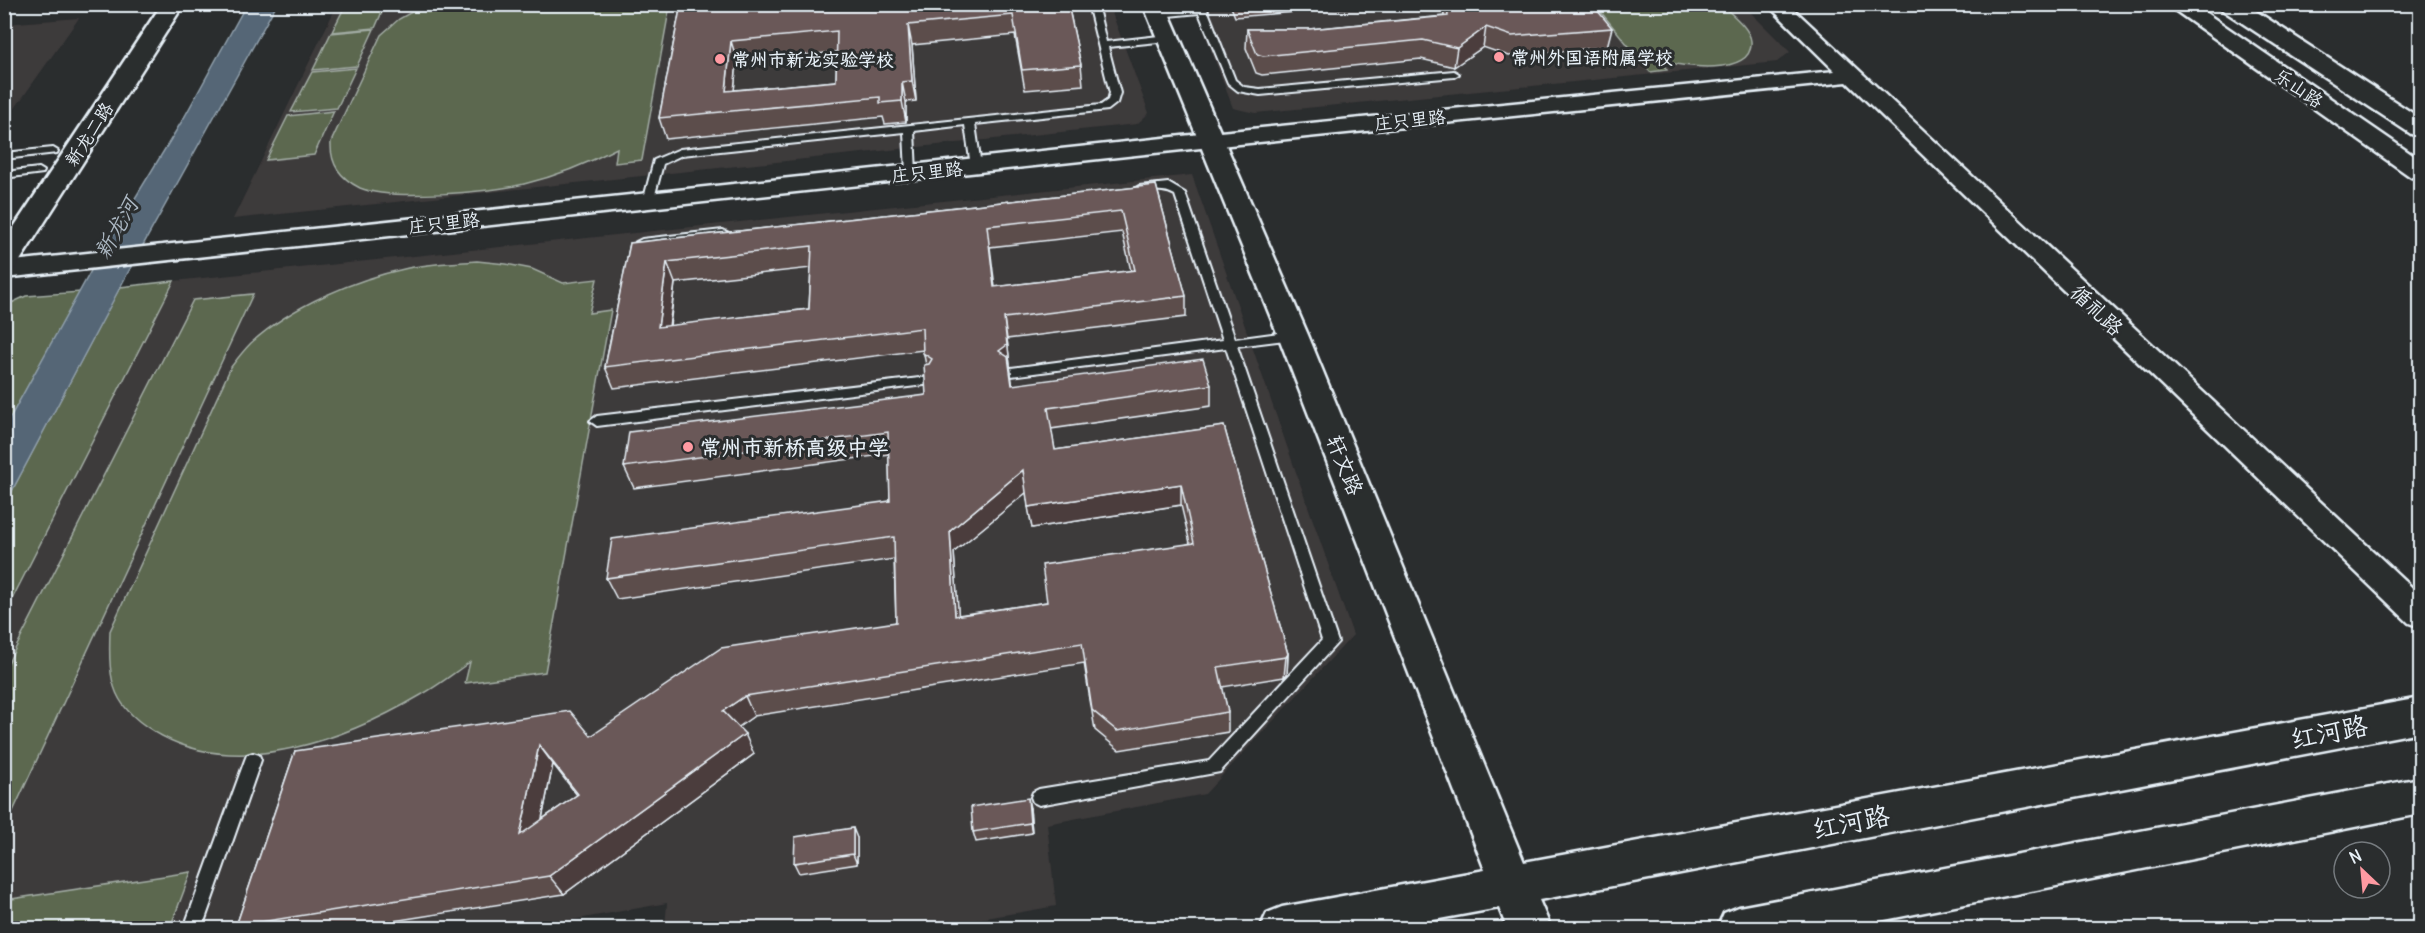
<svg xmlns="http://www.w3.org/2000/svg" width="2425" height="933" font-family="Delius,'LXGW WenKai TC',sans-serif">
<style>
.built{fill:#3e3a3b}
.green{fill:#5c6850;stroke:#a2aca4;stroke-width:1.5}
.water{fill:#546676;stroke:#8f9eaa;stroke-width:1.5}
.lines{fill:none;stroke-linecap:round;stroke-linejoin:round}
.lane-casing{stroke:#e8f1f8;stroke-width:4}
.street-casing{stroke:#e8f1f8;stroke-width:5}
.secondary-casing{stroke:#e8f1f8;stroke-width:5}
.lane{fill:#2a2d2e;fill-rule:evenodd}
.street{fill:#2a2d2e;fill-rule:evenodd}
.secondary{fill:#2a2d2e;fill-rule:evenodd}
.wall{fill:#5c4d4c;stroke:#e8f1f8;stroke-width:1.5;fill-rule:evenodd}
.shaded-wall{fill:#4b3e3e;stroke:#e8f1f8;stroke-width:1.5}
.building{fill:#6b5958;stroke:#e8f1f8;stroke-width:1.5;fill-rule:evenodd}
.poi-dot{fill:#ff9aa2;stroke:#2a2d2e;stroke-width:2}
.labels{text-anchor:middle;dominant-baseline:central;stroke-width:6;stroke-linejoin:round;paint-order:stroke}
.far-poi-label{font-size:18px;font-weight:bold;fill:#e8f1f8;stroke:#2a2d2e;text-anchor:start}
.far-street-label{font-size:18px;fill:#e8f1f8;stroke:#2a2d2e}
.street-label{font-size:21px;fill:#e8f1f8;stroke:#2a2d2e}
.poi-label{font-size:21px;font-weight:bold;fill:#e8f1f8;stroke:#2a2d2e;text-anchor:start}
.water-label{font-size:22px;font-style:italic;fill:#adb9c4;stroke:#2a2d2e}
.near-street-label{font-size:26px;fill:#e8f1f8;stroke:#2a2d2e}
</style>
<rect width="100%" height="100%" fill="#2a2d2e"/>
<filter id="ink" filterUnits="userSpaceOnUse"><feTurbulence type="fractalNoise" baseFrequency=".0167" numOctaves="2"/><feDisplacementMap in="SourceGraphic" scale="12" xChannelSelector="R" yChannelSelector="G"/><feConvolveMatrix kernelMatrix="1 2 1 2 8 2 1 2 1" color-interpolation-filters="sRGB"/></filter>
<g filter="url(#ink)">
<path class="built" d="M337,5H1109L1149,113L1137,124L233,219Z
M1194,5H1743L1790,52L1777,62L1255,113L1233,108Z
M79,18L8,118L5,119V24Z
M1192,175L1353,635L1205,794L1047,824L1056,906L929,928H665L667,903L527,928H5L4,613L174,281Z"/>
<path class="green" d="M346,4H385V5L375,28L332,32Z
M424,5H670L642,160L615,163L617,148C587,164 557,176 524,184C491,192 390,201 360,188C340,178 330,164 331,142L381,35L399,19Z
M1595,5H1722C1731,14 1750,28 1751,41C1754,78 1680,66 1661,61L1667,70L1650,72Z
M374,29L357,66L313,70L331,33Z
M356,68L337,108L291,112L312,72Z
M334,111L314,155L266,160L288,116Z
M477,261L506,264L532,269L563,283L597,279L589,313L611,310L545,672L465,683L470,662C454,673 438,686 421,695C348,738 242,779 162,736C112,709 108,684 110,631L231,367C237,359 244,350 251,343C293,305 353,280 408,268C430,263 454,263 477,261Z
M174,281L5,613V504L120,287Z
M80,292L5,427V306L26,296Z
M253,294L8,822H5V669L193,300Z
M191,872L170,928H5V900Z"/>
<path class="water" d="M246,5H276L132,265L5,504V427L92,269L185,116Z"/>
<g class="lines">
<defs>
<path id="lane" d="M1088,4H1097L1106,42L1168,35L1173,38L1168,41L1108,47L1120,93L1117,103L1108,110L975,124L981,166L980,168L976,169L971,166L965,125L914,131L916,173L911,176L906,173L904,132L682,155L663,164L653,202L648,205L643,202L654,160L680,149L1101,105L1108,100L1110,93Z
M1196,4H1205L1235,80L1244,87L1260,89L1454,71L1459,74L1454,77L1260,95L1238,91L1228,83L1199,13L1158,17L1153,14L1158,11L1197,8Z
M53,148L58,151L57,153L4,159V153Z
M39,168L44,171L43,173L4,178V172Z
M1168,183L1185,193L1235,339L1293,331L1299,335L1293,339L1237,346L1338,642L1220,772L1039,805L1033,802L1031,797L1033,792L1039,789L1209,761L1322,640L1226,348L1011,376L1005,372L1011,368L1223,340L1175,195C1158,185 1145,197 1134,189L1139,186Z
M723,230L729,233L727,235L642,245L636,242L642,239Z
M928,377L934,381L932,384L597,426L590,421L597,416Z
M253,753L259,755L261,760L202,928H184L245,760L247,755Z"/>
<path id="street" d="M1767,4H1788L2420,595V627L2409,623L1847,82L1210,147L4,278V262L1210,133L1835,71Z"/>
<path id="secondary" d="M162,4H184L14,270L4,273V242Z
M1143,4H1165L1308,335L1524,862L2420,698V732L1539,900L1551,928H1507L1499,908L1390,928H1260L1267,913L1282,907L1485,870L1278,335Z
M2166,4H2193L2420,160V179L2411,177Z
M2218,4H2245L2420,118V136L2411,134L2221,9Z
M2420,778V814L1844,928H1717L1724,913L1739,907Z"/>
</defs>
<use href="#lane" class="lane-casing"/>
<use href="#street" class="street-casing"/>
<use href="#secondary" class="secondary-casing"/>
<use href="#lane" class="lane"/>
<use href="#street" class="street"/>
<use href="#secondary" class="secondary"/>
</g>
<path class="wall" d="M681,4H1068L1081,65L1083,85L1025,90L1015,35L912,45L916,101L906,102V122L885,124L883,117L666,139L659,118ZM837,52L836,81L734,90L737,61Z
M1230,4H1392L1235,17Z
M1443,4H1585L1612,28L1607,47L1509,56L1483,47L1454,67L1421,59L1262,75L1256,73L1246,48L1247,29H1309L1444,16Z
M1156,185L1186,296V317L1007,339L1010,366L1012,385H1211V406L1051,429L1055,450L1224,426L1288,654L1287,674L1284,677L1222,687L1228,712V732L1119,750L1095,730L1084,663L754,716L738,727L754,754L564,894L349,928H239L236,926L295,751L591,736L896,622L894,559L617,599L606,578L890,501L889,454L634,488L624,467L926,395V365L923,350L614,388L605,367L630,243ZM1122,232L1131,271L995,287L990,247ZM811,268L809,309L670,326L675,283ZM1026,492L1032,528L1181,505L1190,543L1047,602L958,615L954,552ZM553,764L577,795L542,819Z
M1030,808L1032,833L976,842L973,832Z
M857,838V864L799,873L794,863Z"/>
<path class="shaded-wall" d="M908,25L912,45L916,101L912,81Z
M1486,27L1483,47L1454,67L1457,48Z
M731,41L737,61L732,111L726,91Z
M902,82L906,102V122L902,101Z
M667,262L675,283L666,348L658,327Z
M1004,318L1007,339L1015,406L999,351Z
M1023,470L1027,492L954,552L960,636L955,616L950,531Z
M1181,484V505L1032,528L1028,507Z
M1288,654L1287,674L1284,677L1286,657Z
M745,696L754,716L733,731L723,711Z
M745,734L754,754L564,894L549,876Z
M539,745L553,764L535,853L520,835Z
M1028,798L1030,808L1032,833L1030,823Z
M853,828L857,838V864L853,854Z"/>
<path class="building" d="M681,4H1068L1081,65L1022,70L1013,15L908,25L912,81L902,82V101L880,103V97L659,118ZM837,31L836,81L726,91L731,41Z
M1447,4H1585L1597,10L1612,28L1512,36L1486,27L1457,48L1423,40L1263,56L1257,54L1247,29H1309L1448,16Z
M1156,185L1186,296L1004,318L1007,345L999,351L1008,357L1012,385L1203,359L1211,385L1048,408L1055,450L1224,426L1288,654L1286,657L1218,667L1228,712L1117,731L1092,710L1082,643L745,696L723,711L745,734L549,876L236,926L295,751L570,711L591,736L721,648L896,622L894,537L606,578L612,539L890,501L888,432L624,467L629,432L926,395L924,365L929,364L932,359L923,353L922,328L605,367L630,243ZM1121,211L1135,270L994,287L987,226ZM812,246L809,309L658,327L667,262ZM1023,470L1028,507L1181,484L1194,543L1042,565L1047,602L955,616L950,531ZM539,745L578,794L520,835Z
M1028,798L1030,823L973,832L971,807Z
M853,828V854L794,863L795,837Z"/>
</g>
<g class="poi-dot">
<circle cx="1499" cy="57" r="6"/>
<circle cx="720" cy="59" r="6"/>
<circle cx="688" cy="447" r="6"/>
</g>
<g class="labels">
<g class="far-poi-label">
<text x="1511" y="57">常州外国语附属学校</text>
<text x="732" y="59">常州市新龙实验学校</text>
</g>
<g class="far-street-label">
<text transform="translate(2299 88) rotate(34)">乐山路</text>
<text transform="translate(1410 120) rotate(-6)">庄只里路</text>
<text transform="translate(89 134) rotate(-57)">新龙二路</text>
<text transform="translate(927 172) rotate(-6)">庄只里路</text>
<text transform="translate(444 223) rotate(-6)">庄只里路</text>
</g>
<g class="street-label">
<text transform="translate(2097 310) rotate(43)">循礼路</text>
<text transform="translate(1345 465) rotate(68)">轩文路</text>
</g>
<g class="poi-label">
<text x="700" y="447">常州市新桥高级中学</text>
</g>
<g class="water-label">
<text transform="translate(116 228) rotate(-61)">新龙河</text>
</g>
<g class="near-street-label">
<text transform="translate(2329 732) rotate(-11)">红河路</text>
<text transform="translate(1851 822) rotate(-11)">红河路</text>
</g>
</g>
<rect width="2425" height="933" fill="none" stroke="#2a2d2e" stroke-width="24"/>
<rect x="12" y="12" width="2401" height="909" fill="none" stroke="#e8f1f8" stroke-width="2" filter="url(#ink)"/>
<g transform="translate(2362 870) rotate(334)"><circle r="28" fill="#2a2d2e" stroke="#767b7f" stroke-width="1.5"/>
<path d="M0-4.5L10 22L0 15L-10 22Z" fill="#ff9aa2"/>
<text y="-9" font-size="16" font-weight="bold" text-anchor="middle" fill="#e8f1f8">N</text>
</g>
</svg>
